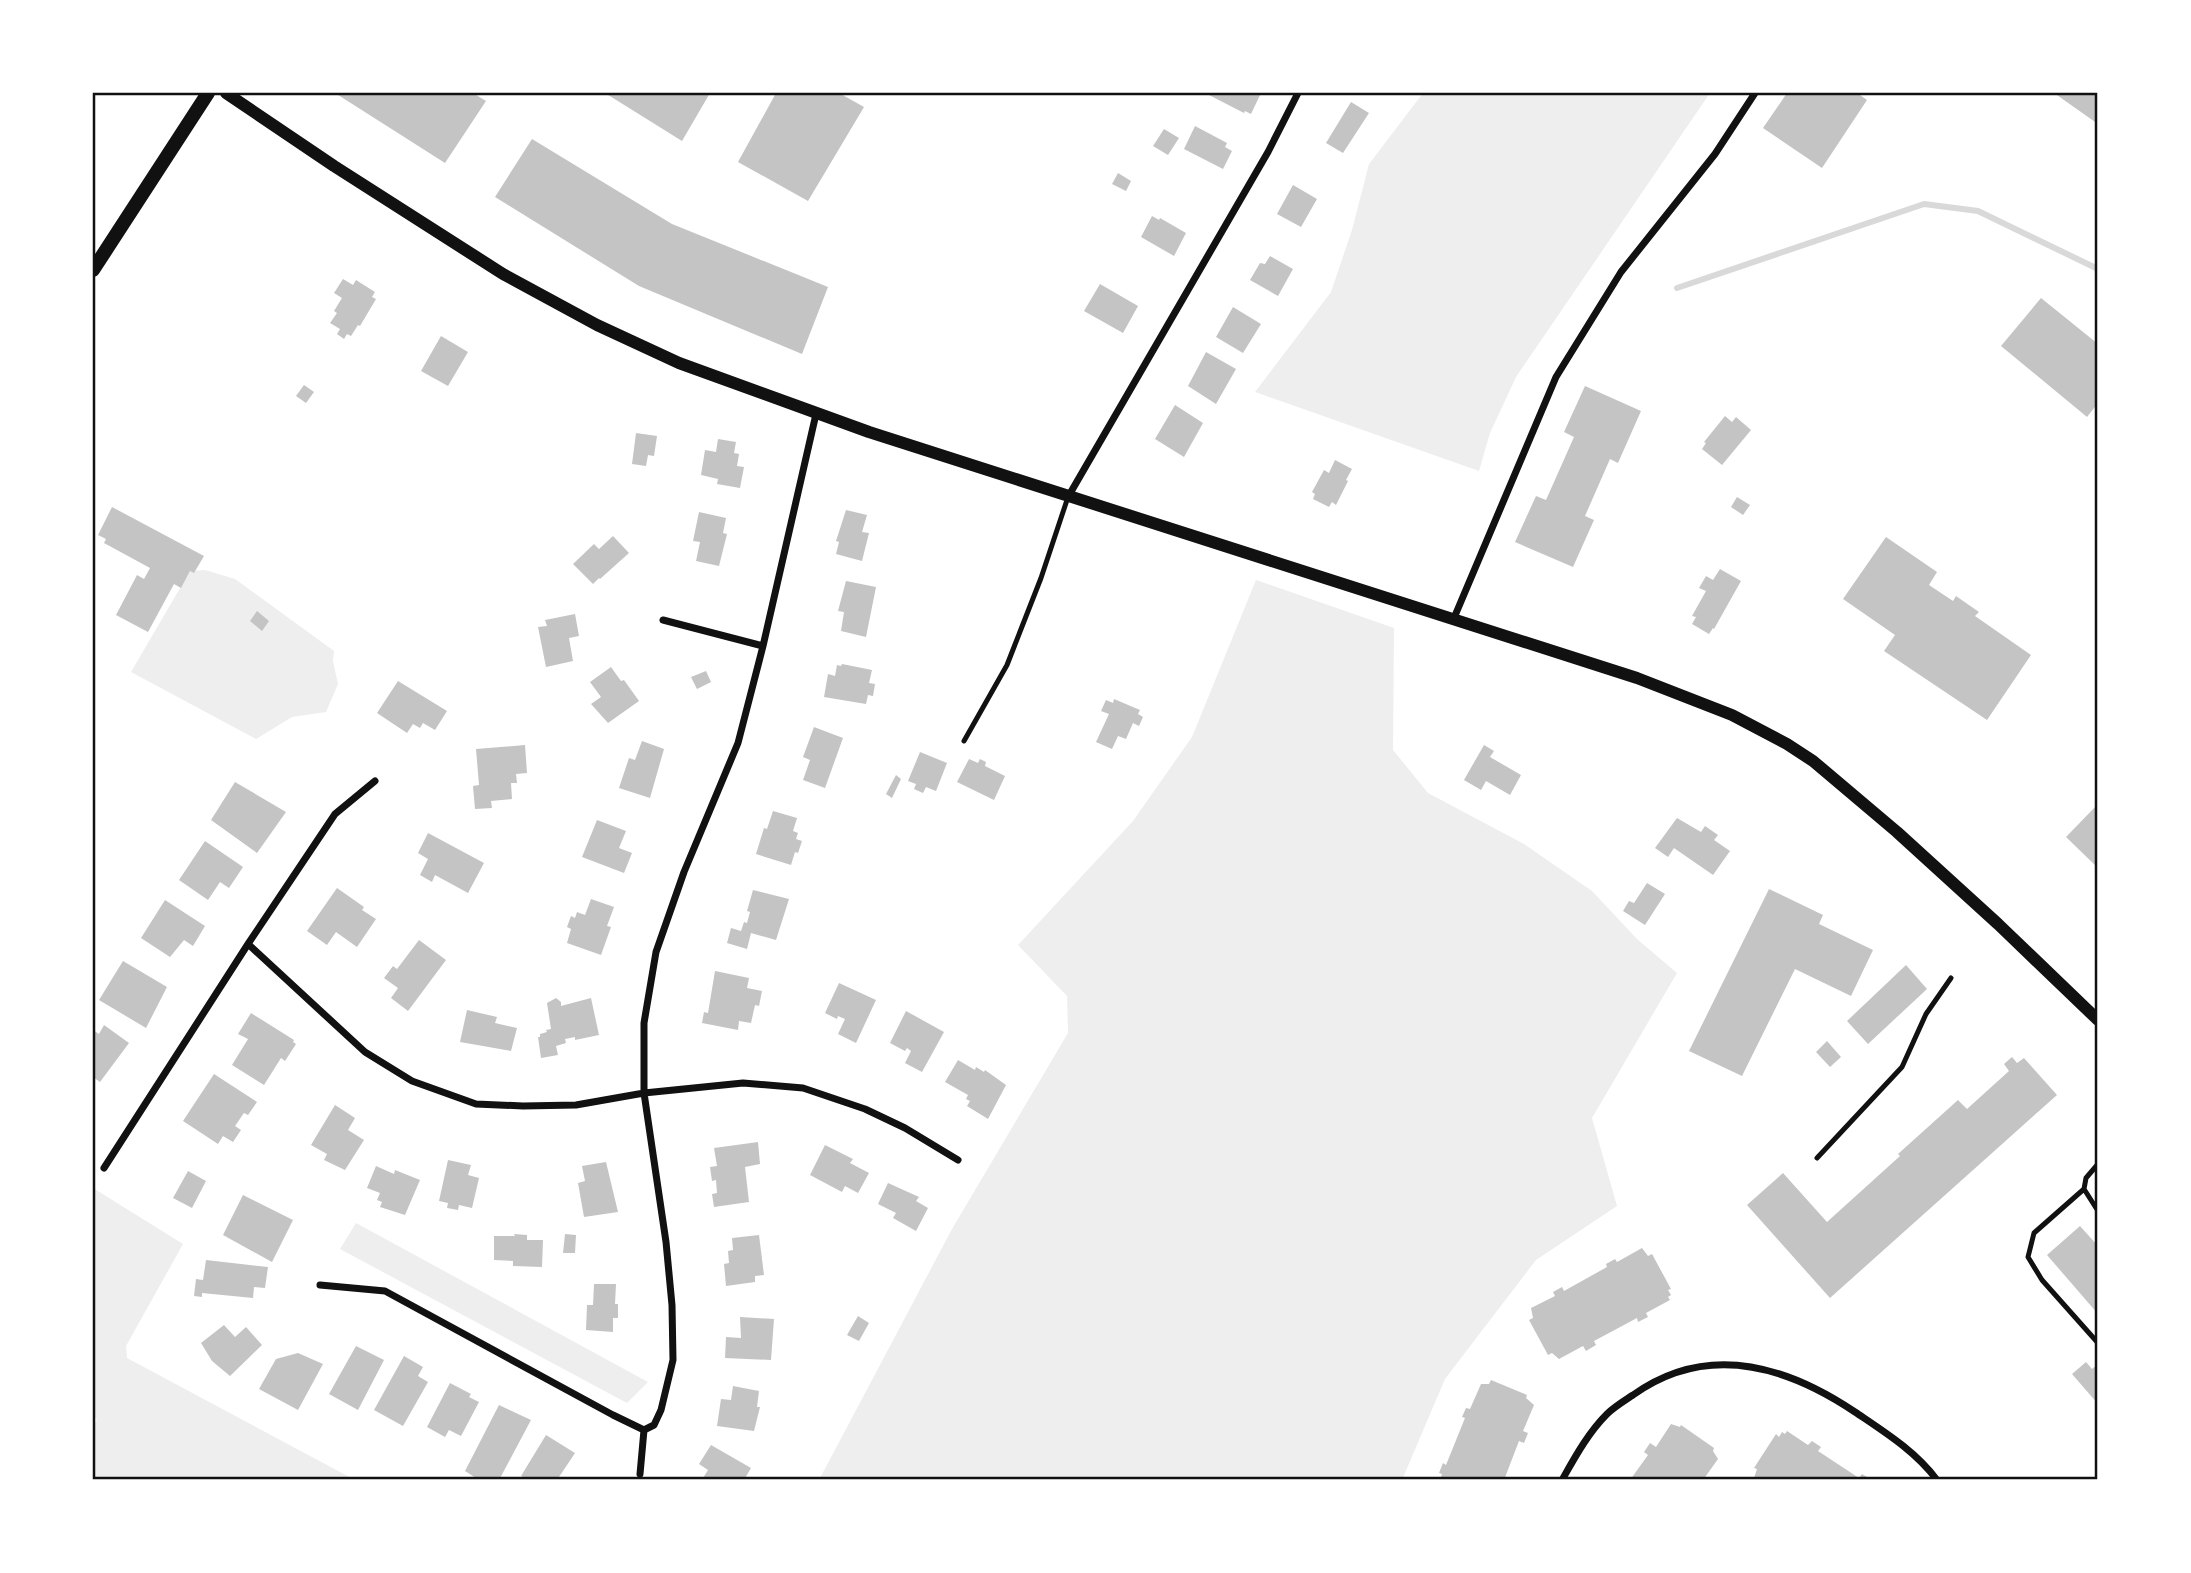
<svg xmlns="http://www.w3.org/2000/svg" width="2191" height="1573" font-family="'DM Sans',sans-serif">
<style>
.green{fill:#eee}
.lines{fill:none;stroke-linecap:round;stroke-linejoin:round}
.stream{stroke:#d9d9d9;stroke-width:6}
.building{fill:#c4c4c4}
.service{stroke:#111;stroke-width:5}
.minor{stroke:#111;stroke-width:7}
.tertiary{stroke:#111;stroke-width:12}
.secondary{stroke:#111;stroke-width:14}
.neatline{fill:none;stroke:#111;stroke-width:2.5}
</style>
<rect width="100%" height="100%" fill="#fff"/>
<path class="green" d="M1423,93H1710L1516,377L1490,433L1479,471L1255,392L1331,292L1352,230L1369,164Z
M205,570L235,579L334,651L333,661L338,684L326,712L292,717L256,739L131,672L190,571Z
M1256,580L1394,628L1393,750L1428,793L1524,844L1592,891L1637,939L1677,973L1592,1118L1617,1206L1536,1260L1445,1379L1402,1480H819L952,1229L1068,1033L1067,996L1018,945L1133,821L1192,737Z
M93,1188L183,1244L126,1346L127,1358L355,1480H93V1428L97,1419L93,1418Z
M356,1223L648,1382L627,1403L340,1249Z"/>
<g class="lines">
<path class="stream" d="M1677,288L1924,204L1978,211L2098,269"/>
</g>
<path class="building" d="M335,93H473L486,101L445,163Z
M605,93H710L682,141Z
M776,93H839L864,107L808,201L738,162Z
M1210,93H1261L1251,114L1245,111L1244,113L1209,95Z
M1787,93H1862L1860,95L1867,100L1822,168L1763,128Z
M2054,93H2098V124Z
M1351,102L1369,113L1343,153L1326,143Z
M1195,126L1227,143L1225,147L1232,151L1223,169L1184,149Z
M1164,129L1179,138L1168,155L1153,146Z
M532,139L672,224L828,287L802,354L639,286L495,197Z
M1118,173L1131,181L1126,191L1112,184Z
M1293,185L1317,199L1301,227L1277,214Z
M1152,216L1159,220L1160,218L1186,233L1174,256L1141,237Z
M1270,256L1293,269L1278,296L1250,280L1260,263L1265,264Z
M343,279L353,285L356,280L375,292L372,297L376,299L360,326L358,325L351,336L347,334L344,339L337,334L340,329L330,323L337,313L334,311L342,298L334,293Z
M1100,284L1138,306L1123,333L1084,311Z
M2041,298L2098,344V403L2087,417L2001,346Z
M1233,307L1261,324L1243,353L1216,337Z
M441,336L468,352L448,386L421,371Z
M1206,352L1236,369L1216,404L1188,386Z
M304,385L314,392L306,403L296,396Z
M1585,386L1641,411L1618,463L1610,459L1585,516L1594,520L1573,567L1515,542L1536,496L1546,500L1574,437L1564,432Z
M1175,405L1203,423L1184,457L1155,439Z
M1725,416L1732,422L1736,417L1751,430L1722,465L1702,449L1706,443L1704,442Z
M636,433L657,436L654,456L648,455L646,466L632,464Z
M718,439L736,442L734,453L739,454L737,466L744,467L740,488L717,484L718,479L701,475L705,450L716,452Z
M1335,460L1352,469L1346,480L1348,481L1336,505L1332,502L1329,507L1313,499L1315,494L1312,492L1324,470L1329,473Z
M1737,497L1750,505L1743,515L1731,507Z
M112,507L204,556L194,573L190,571L181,588L174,584L148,632L116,615L137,575L144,579L150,568L104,543L106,539L98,535Z
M846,510L867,515L862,532L869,533L862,561L836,554L839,542L836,541Z
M699,512L726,518L723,533L727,534L719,566L696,561L700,542L693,541Z
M613,536L629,553L600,579L599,578L593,584L573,564L594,544L599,549Z
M1886,537L1937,572L1929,585L1953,601L1956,596L1979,612L1975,616L2031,655L1987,720L1884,651L1895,635L1843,599Z
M1720,569L1741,581L1714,629L1713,628L1709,634L1692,624L1696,617L1692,616L1706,591L1699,588L1706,576L1713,580Z
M846,581L876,587L866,637L841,631L844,612L838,611Z
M257,611L269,621L262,631L250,621Z
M575,614L579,636L569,638L573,661L546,667L538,627L547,626L545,620Z
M842,664L872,670L869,683L875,684L873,696L868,695L866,704L824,697L828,674L835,676L837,665L841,666Z
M611,667L621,681L624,680L639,701L608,723L591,704L601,697L590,682Z
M706,671L711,682L697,689L691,677Z
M398,681L447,711L435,730L423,723L420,728L413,724L407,733L377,713Z
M1114,699L1140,710L1138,714L1143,717L1139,726L1133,723L1126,739L1118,736L1112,749L1096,742L1109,714L1101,711L1106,700L1113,703Z
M814,727L843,738L825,788L803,780L810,760L803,757Z
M642,741L664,749L650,798L619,788L629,758L635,760Z
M525,745L527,773L516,774L517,783H511L512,799L491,801L492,808L475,809L473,786L479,785L476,749Z
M1484,745L1494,751L1490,757L1521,775L1510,795L1486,781L1481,790L1464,780Z
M920,752L947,763L936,791L926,787L923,793L914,789L916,784L908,781Z
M969,759L978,763L980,759L986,762L985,766L1005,776L994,800L957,782Z
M896,775L901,779L892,798L886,794Z
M235,782L286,812L257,853L211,820Z
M2098,804V868L2066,837Z
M773,811L797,818L793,831L798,833L796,839L802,841L798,853L795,852L791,865L756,854L764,828L767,829Z
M1677,818L1701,832L1705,826L1718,835L1714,840L1730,851L1713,875L1674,848L1668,857L1655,848Z
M597,820L626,831L619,848L632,853L624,873L582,857Z
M428,833L484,863L468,893L435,875L432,882L420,875L428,859L418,853Z
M205,841L243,867L229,888L220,882L208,900L179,880Z
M1647,883L1665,894L1645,925L1623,911L1629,901L1634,903Z
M337,888L364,907L362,910L376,919L357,947L336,932L327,945L307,931Z
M1769,889L1823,915L1819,924L1873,950L1851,996L1795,969L1742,1076L1689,1051Z
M753,890L789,899L776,940L751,933L747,949L727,943L731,928L741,931L744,922L747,923L750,912L747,911Z
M591,899L614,907L607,926L611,927L601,955L567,943L571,929L567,927L571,916L575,918L577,912L585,915Z
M165,900L205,926L193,946L184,940L170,957L141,938Z
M419,940L446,960L408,1011L391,998L398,988L384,978L393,966L397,969Z
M123,961L167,987L146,1028L99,1000Z
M1906,965L1927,989L1868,1044L1847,1021Z
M715,971L749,978L747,988L762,991L759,1006L755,1005L751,1023L739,1021L738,1030L702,1023L704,1012L708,1013Z
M839,983L876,1000L856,1043L838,1034L845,1019L838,1016L837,1019L825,1013Z
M556,998L561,1002V1006L591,998L599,1035L575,1040V1037L565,1039L566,1043L556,1046L558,1055L541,1058L538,1037H540V1034L547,1032L546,1030L551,1029L547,1003Z
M467,1010L497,1017L495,1023L517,1028L511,1051L460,1042Z
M906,1011L944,1032L922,1072L905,1063L911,1051L907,1048L905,1051L890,1043Z
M251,1013L294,1040L293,1042L296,1044L285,1061L281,1058L264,1085L232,1065L248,1039L238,1034Z
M104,1025L129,1043L100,1082L93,1077V1030L99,1034Z
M1827,1041L1841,1057L1830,1067L1816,1052Z
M2012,1057L2017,1063L2024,1058L2057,1095L1830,1298L1747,1205L1783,1173L1827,1222L1900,1156L1898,1154L1958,1100L1967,1109L2009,1071L2004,1064Z
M958,1060L975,1070L976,1067L984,1072L985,1070L1006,1085L988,1119L967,1106L970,1101L966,1099L968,1095L945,1082Z
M214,1074L257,1102L248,1115L244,1113L235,1126L241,1130L233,1142L223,1136L218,1144L183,1121Z
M335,1105L355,1118L348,1130L364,1140L345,1170L324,1160L327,1154L311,1145Z
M758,1142L760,1164L745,1167L749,1202L714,1207L712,1194L717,1193L716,1180L712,1181L710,1167L717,1166L714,1148Z
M825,1145L853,1159L850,1163L869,1173L858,1193L845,1186L842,1192L810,1175Z
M448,1160L471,1165L468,1175L479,1178L472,1208L459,1205L458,1210L447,1208L448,1203L439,1201Z
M606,1162L618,1212L584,1217L578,1183L585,1181L582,1166Z
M376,1166L394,1174L395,1170L420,1180L405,1215L380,1207L382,1202L377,1200L380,1193L367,1188Z
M188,1171L206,1181L192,1208L173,1198Z
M888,1183L919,1197L916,1201L928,1208L916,1231L893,1218L896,1213L878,1204Z
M243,1195L293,1220L272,1262L223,1235Z
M2080,1226L2098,1246V1314L2047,1255Z
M514,1234L527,1235V1240H543L542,1267L513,1266V1261L494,1260V1236H515Z
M565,1234L576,1235L575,1253H563Z
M759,1235L764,1275L755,1276V1282L726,1286L724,1264L729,1263L728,1251L733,1250L732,1238Z
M1642,1248L1648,1256L1652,1254L1671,1289L1668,1290L1671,1295L1668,1297L1670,1300L1646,1313L1648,1317L1638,1322L1637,1318L1594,1341L1596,1345L1586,1351L1583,1346L1559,1359L1552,1353L1548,1355L1529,1320L1533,1318L1531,1308L1555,1296L1553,1292L1562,1287L1564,1291L1607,1267L1606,1264L1615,1259L1617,1262Z
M206,1260L268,1267L265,1288L254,1287L253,1298L202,1293V1297L194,1296L196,1279L203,1280Z
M594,1284H616L615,1304H618V1318H613V1332L586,1330L587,1305H593Z
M858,1316L869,1323L859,1341L847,1335Z
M740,1317L774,1319L771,1360L725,1358L726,1337L741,1338Z
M224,1325L235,1337L246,1327L262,1345L230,1376L212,1361L201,1343Z
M356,1346L384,1360L358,1410L329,1394Z
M298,1353L323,1364L298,1410L259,1389L276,1359Z
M404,1356L423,1367L418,1376L428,1382L403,1426L374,1410Z
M2086,1362L2092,1369L2097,1365L2098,1367V1404L2072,1374Z
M1491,1380L1527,1395L1526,1398L1534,1405L1523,1431L1528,1433L1524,1443L1519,1441L1504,1480H1440L1442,1474L1439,1473L1443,1463L1446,1465L1465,1418L1462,1417L1466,1408L1470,1409L1481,1384H1489Z
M450,1383L471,1394L469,1397L479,1402L461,1436L449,1430L445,1437L427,1427Z
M733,1386L759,1391L757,1407H760L754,1431L717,1426L721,1399L731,1400Z
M499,1405L531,1420L499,1480H479L465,1471Z
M1671,1424L1680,1427L1681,1425L1714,1448L1713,1451L1718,1459L1703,1480H1630L1648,1455L1644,1452L1650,1443L1656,1447Z
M1787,1431L1808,1445L1812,1441L1821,1447L1818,1451L1859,1478L1862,1474L1872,1480H1757L1754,1478L1757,1469L1754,1468L1776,1434L1779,1437L1782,1432L1785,1434Z
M546,1435L575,1453L557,1480H529L521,1476Z
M711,1445L751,1468L744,1480H708L703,1478L708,1470L699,1464Z"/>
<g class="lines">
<path class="service" d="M964,741L1007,665L1041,578L1068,497
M1817,1158L1902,1067L1926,1014L1951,978
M2098,1164L2086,1178L2084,1189L2098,1211
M2084,1189L2034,1233L2028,1257L2042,1280L2098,1343"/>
<path class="minor" d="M1068,497L1268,152L1298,93
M1454,618L1556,377L1621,272L1715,154L1755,93
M663,620L763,646
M248,944L365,1052L412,1081L476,1104L523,1106L576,1105L644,1093L743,1083L803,1088L865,1109L905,1128L958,1160
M104,1168L248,944L335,814L375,781
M320,1285L385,1291L613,1415L644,1430L654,1425L661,1410L673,1360L672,1305L666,1242L644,1093V1023L656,952L684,872L738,743L763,646L816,414
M640,1474L644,1430
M1562,1480C1575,1457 1588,1433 1607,1414C1614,1407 1624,1401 1633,1395C1707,1342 1785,1365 1855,1412C1886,1433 1915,1451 1937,1480"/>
<path class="tertiary" d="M226,93L334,166L503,274L597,325L679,363L869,432L1637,678L1732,715L1787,744L1813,761L1897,832L1998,924L2098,1020"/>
<path class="secondary" d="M93,270L208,93"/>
</g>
<rect width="2191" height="1573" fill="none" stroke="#ffffff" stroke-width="189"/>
<rect x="94" y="94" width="2002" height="1384" class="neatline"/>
</svg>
